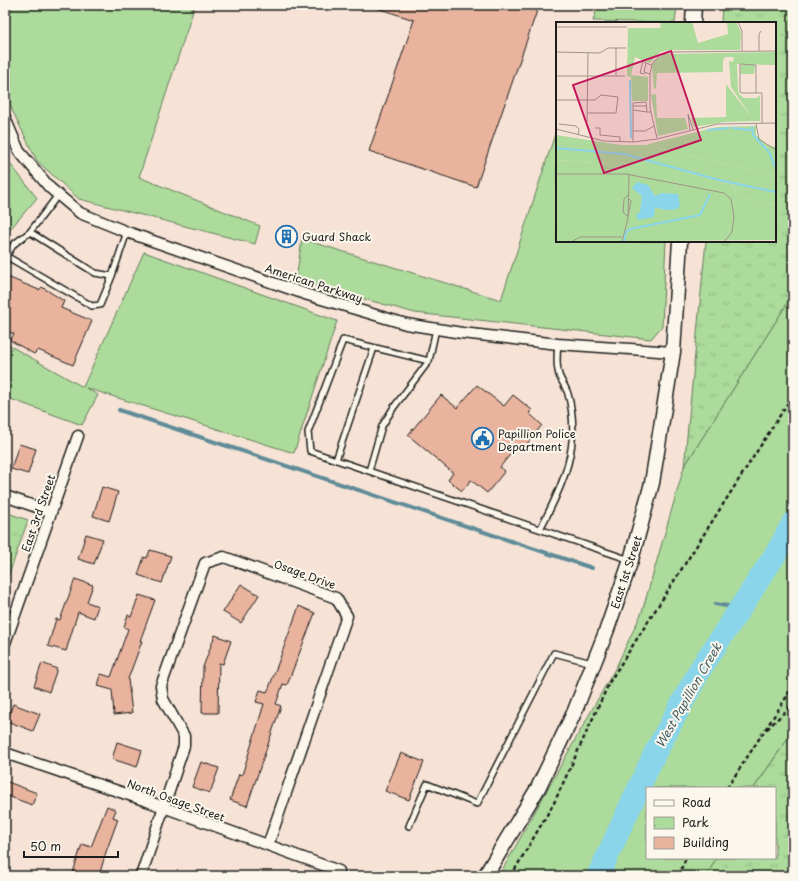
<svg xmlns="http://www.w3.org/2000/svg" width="798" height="881" font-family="'Playpen Sans',sans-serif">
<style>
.grass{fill:#acdb9b;stroke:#647c5c}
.park{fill:url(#park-tufts);stroke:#647c5c}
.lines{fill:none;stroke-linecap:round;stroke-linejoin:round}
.stream{stroke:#5e8b98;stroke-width:4}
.river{stroke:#8ad5ea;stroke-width:23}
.building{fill:#e9b39e;stroke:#1c1c1c}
.service-casing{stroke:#1c1c1c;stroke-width:8}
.minor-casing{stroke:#1c1c1c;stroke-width:13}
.secondary-casing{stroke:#1c1c1c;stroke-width:17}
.path{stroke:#1c1c1c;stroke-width:2.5;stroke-dasharray:4 3;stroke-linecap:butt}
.service{stroke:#fbf7ec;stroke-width:5}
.minor{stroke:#fbf7ec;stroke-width:10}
.secondary{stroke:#fbf7ec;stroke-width:14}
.labels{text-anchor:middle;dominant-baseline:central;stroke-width:4;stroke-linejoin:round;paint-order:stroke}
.poi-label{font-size:11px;fill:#1c1c1c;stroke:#fbf7ec;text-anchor:start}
.street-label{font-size:11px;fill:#1c1c1c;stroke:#fbf7ec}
.water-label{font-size:12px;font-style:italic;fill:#425d64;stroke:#fbf7ec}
.inset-river{fill:none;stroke:#8ad5ea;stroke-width:2}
.inset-road{fill:none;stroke:#9f938b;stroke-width:1}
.view{fill:#c2185b;fill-opacity:0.15;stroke:#c2185b;stroke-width:2}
.inset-edge{fill:none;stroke:#1c1c1c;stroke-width:2}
</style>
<defs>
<pattern id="park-tufts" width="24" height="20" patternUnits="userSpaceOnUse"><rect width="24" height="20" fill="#acdb9b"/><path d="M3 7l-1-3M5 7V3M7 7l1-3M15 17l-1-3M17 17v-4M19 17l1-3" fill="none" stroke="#93bb85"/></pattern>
</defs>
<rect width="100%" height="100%" fill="#f6e3d5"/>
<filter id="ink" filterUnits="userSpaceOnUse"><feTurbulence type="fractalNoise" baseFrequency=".025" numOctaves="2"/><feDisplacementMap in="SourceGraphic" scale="8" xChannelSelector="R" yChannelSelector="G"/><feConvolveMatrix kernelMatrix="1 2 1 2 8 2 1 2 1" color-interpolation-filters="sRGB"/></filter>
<g filter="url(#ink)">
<path class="grass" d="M13,5H195L139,177L260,226L255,244L79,199L37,161L12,110L5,82V36L7,23Z
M598,5H677L675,23L593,21Z
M557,128V241H666L662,326L651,339L415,313L296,280L302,239L501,300Z
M5,157L37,198L5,235Z
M144,252L337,321L294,453L86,388L98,395L82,425L5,397V343L83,387Z
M793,294V731L754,788H647V858H716L707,876H499L617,665L642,612L684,467Z"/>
<path class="park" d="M722,5H793V294L684,467L706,241H775V23H721Z
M5,512L28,520L5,586Z
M793,731V876H707L716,858H775V788H754Z"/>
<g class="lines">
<path class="stream" d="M119,410L592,568
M715,604L739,608"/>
<path class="river" d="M598,876L655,753L701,668L777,552L793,523"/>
</g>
<path class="building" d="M374,5H539L476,187L369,151L414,20L374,7Z
M5,276L39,290L42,287L64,301L61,308L92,321L73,365L38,350L34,354L10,340L14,334L5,330Z
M477,385L504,406L513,395L532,410L529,413L542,425L522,450L517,446L500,467L505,471L487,493L471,480L462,491L448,480L453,473L408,435L441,395L457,408Z
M19,444L36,449L28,474L11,469Z
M102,487L118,492L109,521L93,516Z
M86,534L103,539L94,564L78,559Z
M150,550L171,556L162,583L138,575L144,557L147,558Z
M75,579L93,585L87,602L98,606L94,618L78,612L66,651L48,646L56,619L60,620Z
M241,584L259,595L241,623L223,612Z
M139,595L155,600L140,641H142L128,679L132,713L114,715L112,690L98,686L101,674L111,677L128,629L124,627L128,615L131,617Z
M299,606L315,613L287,685L283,684L276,704L281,706L247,806L230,800L239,774L242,775L264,704L256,702L260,690L267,692L269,688Z
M215,635L231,641L223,664L219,663L218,713H202L203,667Z
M42,663L57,669L49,692L34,686Z
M13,704L40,714L33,731L7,721Z
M117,742L142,750L137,767L112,759Z
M401,753L424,762L409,800L385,791Z
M201,762L219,768L210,793L192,787Z
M5,781L37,793L32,805L5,795Z
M107,806L116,810L113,817L118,819L106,852L99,876H72L82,844L91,847Z"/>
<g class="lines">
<defs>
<path id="service" d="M58,195L30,232L95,273L112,276L127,232
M30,232L14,244L6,256L92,306L100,305L112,276
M436,329L429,361L343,340L308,432L310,451L630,560
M336,460L374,348
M369,471L382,426L394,407L429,361
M540,529C563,486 582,444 568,394C566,387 561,381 559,375C556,365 557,353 558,344
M409,826L427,784L477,804L554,653L592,663"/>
<path id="minor" d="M5,118L19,151L50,188L80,213L127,232L308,295L406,324L462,333L558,344L673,352
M5,496L51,512
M5,643L78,436
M5,753L147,801L339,871
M141,876L184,746V736L163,699L161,686L205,563L224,557L336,598L347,616L268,845"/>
<path id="secondary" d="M693,23L694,5
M485,876L538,788L574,713L606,632L631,560L652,483L673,352L680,241"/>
</defs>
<use href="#service" class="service-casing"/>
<use href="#minor" class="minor-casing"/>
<use href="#secondary" class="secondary-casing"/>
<path class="path" d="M767,729L793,704
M727,788L793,687
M511,876L554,803L610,681L793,395
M678,876L686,858"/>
<use href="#service" class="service"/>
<use href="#minor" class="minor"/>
<use href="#secondary" class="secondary"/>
</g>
</g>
<defs>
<symbol id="building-ring" viewBox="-11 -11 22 22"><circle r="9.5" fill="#fbf7ec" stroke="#1f6fb2" stroke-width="1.5"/><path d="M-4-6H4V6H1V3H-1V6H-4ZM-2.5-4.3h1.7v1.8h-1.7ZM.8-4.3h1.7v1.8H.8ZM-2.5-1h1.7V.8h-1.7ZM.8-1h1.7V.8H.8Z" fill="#1f6fb2"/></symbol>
<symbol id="civic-ring" viewBox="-11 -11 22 22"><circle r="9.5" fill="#fbf7ec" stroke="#1f6fb2" stroke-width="1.5"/><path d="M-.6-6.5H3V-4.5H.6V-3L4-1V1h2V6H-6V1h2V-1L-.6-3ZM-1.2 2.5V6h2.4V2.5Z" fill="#1f6fb2"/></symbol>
</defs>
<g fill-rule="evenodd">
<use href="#building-ring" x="274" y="224" width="25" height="25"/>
<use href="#civic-ring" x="470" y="426" width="25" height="25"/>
</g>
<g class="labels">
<g class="poi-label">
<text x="302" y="236">Guard Shack</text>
<text x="498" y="433">Papillion Police<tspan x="498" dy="13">Department</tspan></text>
</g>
<g class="street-label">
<text transform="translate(314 283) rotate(18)">American Parkway</text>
<text transform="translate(38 513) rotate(-71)">East 3rd Street</text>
<text transform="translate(626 572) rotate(-72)">East 1st Street</text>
<text transform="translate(305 574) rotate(20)">Osage Drive</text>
<text transform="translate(176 800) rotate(20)">North Osage Street</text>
</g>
<g class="water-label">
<text transform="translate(688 695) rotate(-60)">West Papillion Creek</text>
</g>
</g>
<g transform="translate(556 22)">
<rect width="220" height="220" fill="#f6e3d5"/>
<path d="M105,0H136L142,21L172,12L171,0H180L185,10L184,28H113L104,30L94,41L79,35L75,53L92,55V79H76L75,55L71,54L72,6H104ZM220,30V43L181,42L182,69L184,73L188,76H201L204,73V99L168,100L138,105L135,96L170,95V62L196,96L175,65L173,39L177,40L178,35H169L167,39V50L101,51L100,66L98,67L96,45L98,39L108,32ZM185,43H199L198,52H184ZM100,72L101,96H129L132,107L102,114L95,73ZM0,113L65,123H89L220,154V183L180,174L179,163L130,151H87L53,142L0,138Z" fill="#acdb9b"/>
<path d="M200,104V113L211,123L220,125V154L89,123L161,105ZM0,138L53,142L87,151H130L179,163L180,174L220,183V218L0,220Z" fill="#acdb9b"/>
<path d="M81,160L92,163L99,174L106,171L122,172L124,184L121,187L109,188L99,185L98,195L82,198L80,193L84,190L86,174L76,166Z" fill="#8ad5ea"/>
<path class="inset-river" d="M74,58L75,116M196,104L197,113L213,130L220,147M176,106L195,108M151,108L173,106M0,126L68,132L163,158L220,170M68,220L70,210L74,207L144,193L154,172"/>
<path class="inset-road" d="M182,0L186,9V29M0,5H71M60,26V54M203,29V12L205,9M0,30L44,31L52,26H70M89,52L84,51L87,39L90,41M94,52L88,50L90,41L95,43M0,54H69M200,71V43L184,42V70L186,71H206V101M0,78H39L45,73L62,75L60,91H31M77,84H91M77,88L91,90M31,100L32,31M3,102L20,104L23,107L22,113M200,102L203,117L220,128M39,106H44V113L64,115V119M0,107L48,119L77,120L101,117L161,102L220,101M134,108L132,92L137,107M77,109H89L98,104M101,116L94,86V52L96,42L105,32L113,30L220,29M77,120V81L90,80L91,90H95M0,152H70L168,171L175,177L178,195L176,210L168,220M72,194L75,179L72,176M72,195L67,190L68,177L72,173M15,220L24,215H66M66,220L72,196L73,153"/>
<path class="view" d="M115,29L145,118L48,151L17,63Z"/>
<rect width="220" height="220" class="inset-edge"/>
</g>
<rect width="798" height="881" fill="none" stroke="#fbf7ec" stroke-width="20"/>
<rect x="10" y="10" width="778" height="861" fill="none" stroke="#1c1c1c" stroke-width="1.5" filter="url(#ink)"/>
<rect x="646" y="787" width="130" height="72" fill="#fbf7ec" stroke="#a29f99"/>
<rect x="654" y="800" width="20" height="6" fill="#fbf7ec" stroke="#a29f99"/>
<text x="682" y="807" font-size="12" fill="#1c1c1c">Road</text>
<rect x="654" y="817" width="20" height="12" fill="url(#park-tufts)" stroke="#a29f99"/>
<text x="682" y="827" font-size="12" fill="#1c1c1c">Park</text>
<rect x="654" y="837" width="20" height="12" fill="#e9b39e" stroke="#a29f99"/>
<text x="682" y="847" font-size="12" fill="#1c1c1c">Building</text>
<path d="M24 851v6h94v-6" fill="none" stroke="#1c1c1c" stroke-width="2"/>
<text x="30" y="851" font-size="12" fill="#1c1c1c" stroke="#fbf7ec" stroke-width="3" paint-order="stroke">50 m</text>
</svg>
